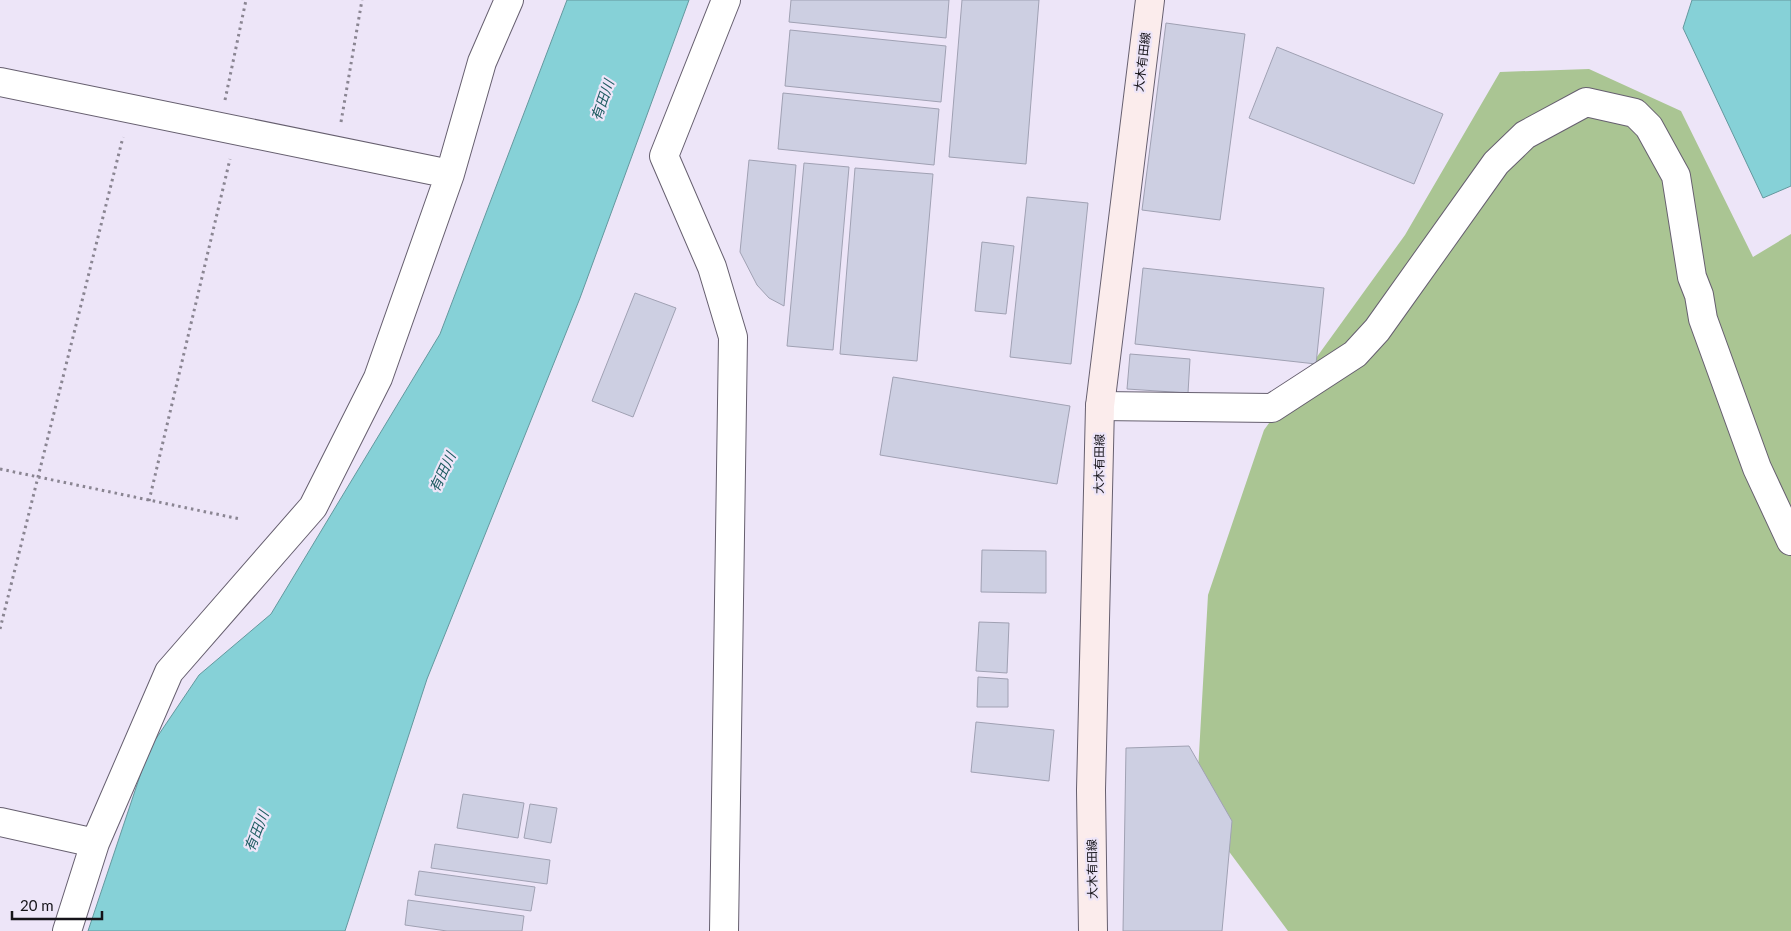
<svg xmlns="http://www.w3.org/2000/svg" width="1791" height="931" font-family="Lato,'Noto Sans JP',sans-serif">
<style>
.forest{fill:#aac593}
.water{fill:#86d1d7;stroke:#64989e}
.building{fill:#cdcfe2;stroke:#a0a1b3}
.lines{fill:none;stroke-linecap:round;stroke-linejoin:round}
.minor-casing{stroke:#665f6f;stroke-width:30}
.secondary-casing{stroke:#665f6f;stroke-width:30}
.path{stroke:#8a8592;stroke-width:3;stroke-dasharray:2.5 4;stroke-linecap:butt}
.minor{stroke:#fff;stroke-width:28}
.secondary{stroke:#fbecec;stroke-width:28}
.labels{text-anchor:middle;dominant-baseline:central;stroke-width:4.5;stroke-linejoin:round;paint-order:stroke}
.street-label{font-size:12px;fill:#151319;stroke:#ede5f8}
.water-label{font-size:14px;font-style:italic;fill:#1d5b60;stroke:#ede5f8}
</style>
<rect width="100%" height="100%" fill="#ede5f8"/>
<path class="forest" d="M1589,69L1681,111L1753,257L1791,234V931H1288L1196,807L1208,595L1264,430L1405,235L1500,72Z"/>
<path class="water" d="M567,0H689L580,298L427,679L345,931H88L149,749L199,675L271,614L440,334Z
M1692,0H1791V186L1763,198L1683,28Z"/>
<path class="building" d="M791,0H949L946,38L789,22Z
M962,0H1039L1026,164L949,157Z
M1166,23L1245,34L1220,220L1142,210Z
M790,30L946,46L941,102L785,86Z
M1277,47L1443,114L1414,184L1249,118Z
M783,93L939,109L934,165L778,149Z
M749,160L796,165L784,306L769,298L757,285L740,252Z
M804,163L849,167L833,350L787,346Z
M855,168L933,174L917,361L840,354Z
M1027,197L1088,203L1071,364L1010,357Z
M982,242L1014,246L1006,314L975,311Z
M1143,268L1324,288L1316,364L1135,344Z
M635,293L676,308L633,417L592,401Z
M1130,354L1190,359L1188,393L1127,389Z
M893,377L1070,406L1057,484L880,455Z
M982,550L1046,551V593L981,592Z
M979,622L1009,623L1007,673L976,671Z
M978,677L1008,679V707H977Z
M976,722L1054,730L1049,781L971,772Z
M1189,746L1232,821L1222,931H1123L1126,748Z
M463,794L524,803L518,838L457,828Z
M530,804L557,808L551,843L524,838Z
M435,844L550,860L547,884L431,868Z
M419,871L535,887L531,911L415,895Z
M408,900L524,916L522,931H447L405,925Z"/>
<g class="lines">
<defs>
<path id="minor" d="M0,82L450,174
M1100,406L1272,408L1355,354L1377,330L1496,163L1525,135L1586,102L1635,113L1649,127L1676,176L1692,277L1699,295L1703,319L1757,468L1791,541
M0,822L95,843
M67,931L95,843L169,672L313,507L378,378L450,174L482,62L509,0
M724,931L733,337L712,267L664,156L726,0"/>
<path id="secondary" d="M1093,931L1091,790L1100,406L1150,0"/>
</defs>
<use href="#minor" class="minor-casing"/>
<use href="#secondary" class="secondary-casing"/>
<path class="path" d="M225,100L246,0
M341,122L362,0
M0,469L240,519
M149,501L230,159
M0,629L123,137"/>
<use href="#minor" class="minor"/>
<use href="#secondary" class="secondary"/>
</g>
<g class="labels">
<g class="street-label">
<text transform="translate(1142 62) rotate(-83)">大木有田線</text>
<text transform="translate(1099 464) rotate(-89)">大木有田線</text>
<text transform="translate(1092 869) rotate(-91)">大木有田線</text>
</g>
<g class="water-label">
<text transform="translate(602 100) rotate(-71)">有田川</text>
<text transform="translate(442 472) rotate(-65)">有田川</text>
<text transform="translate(256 831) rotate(-69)">有田川</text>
</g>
</g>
<path d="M12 911v8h90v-8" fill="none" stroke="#151319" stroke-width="2.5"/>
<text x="20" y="911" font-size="15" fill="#151319" stroke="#ede5f8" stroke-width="4" paint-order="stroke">20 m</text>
</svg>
